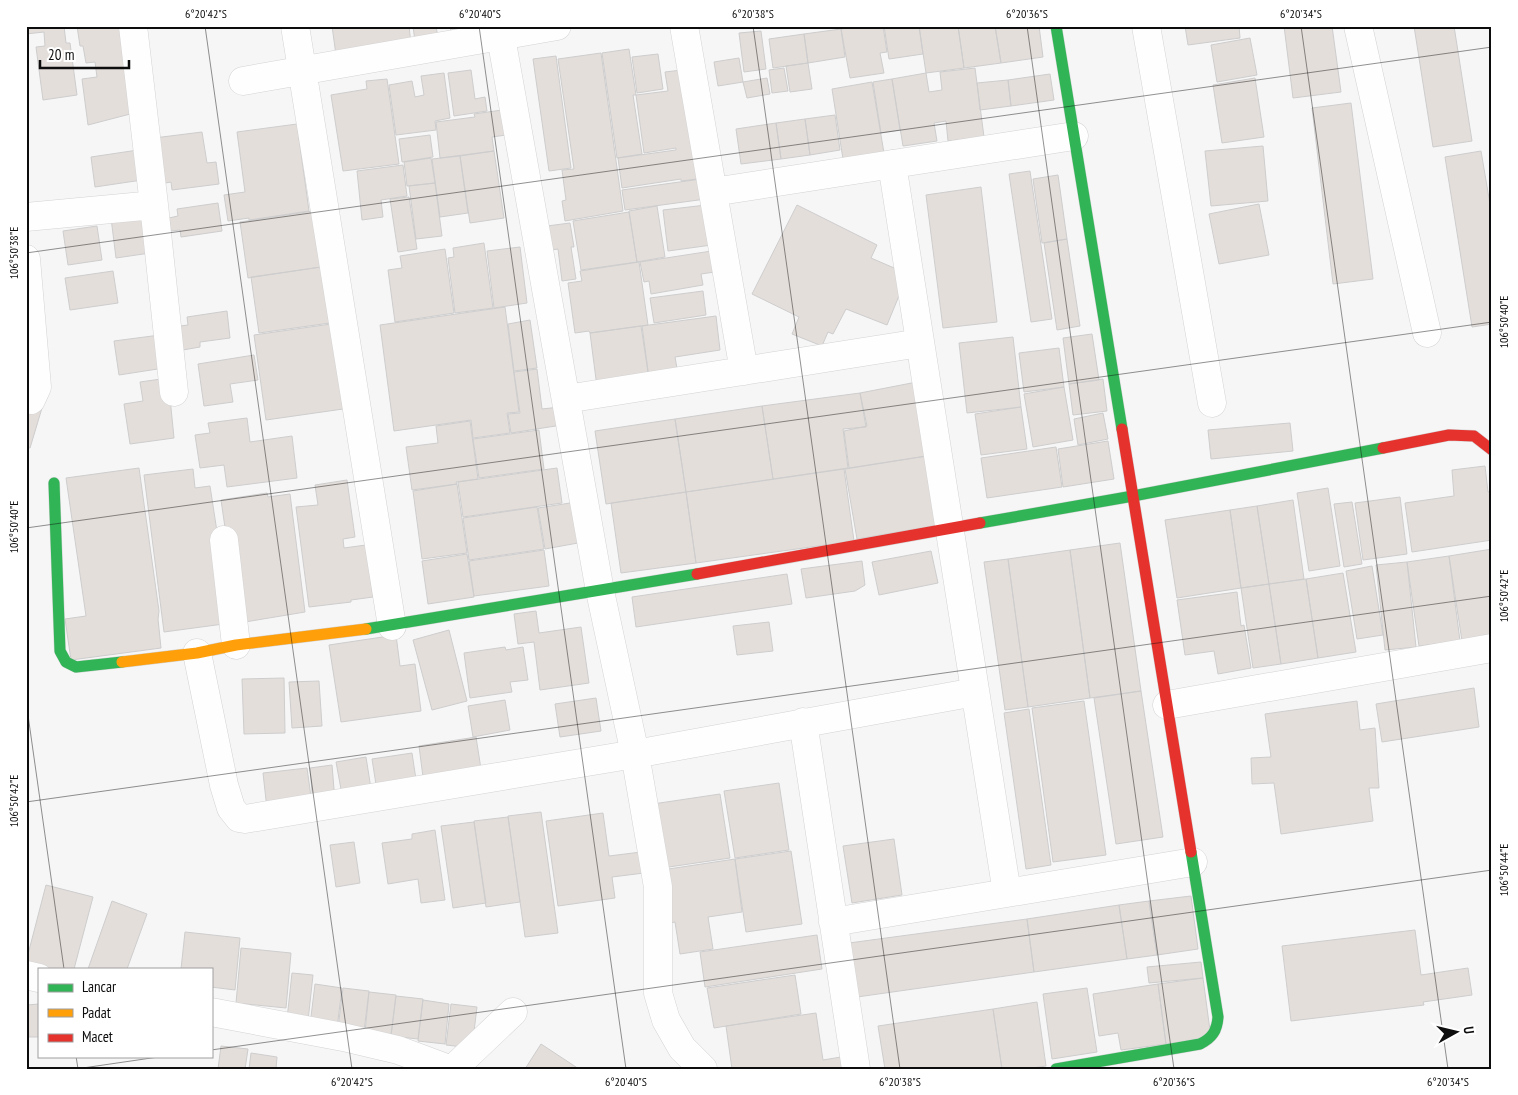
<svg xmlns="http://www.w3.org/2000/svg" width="1518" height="1095" font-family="'PT Sans Narrow',sans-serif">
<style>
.building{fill:#e4deda;stroke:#cecdce}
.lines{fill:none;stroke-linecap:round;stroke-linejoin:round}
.street-casing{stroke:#d3d3d4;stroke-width:29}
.fast-casing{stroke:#d3d3d4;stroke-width:12}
.slow-casing{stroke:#d3d3d4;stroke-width:12}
.jam-casing{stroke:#d3d3d4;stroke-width:12}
.street{stroke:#fefefe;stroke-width:28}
.fast{stroke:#30b455;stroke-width:11}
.slow{stroke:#ff9f0a;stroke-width:11}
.jam{stroke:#e5322d;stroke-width:11}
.ticks{fill:none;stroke:#0e0d0e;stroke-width:1;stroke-opacity:0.45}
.neatline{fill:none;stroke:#0e0d0e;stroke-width:2}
.ticks-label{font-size:12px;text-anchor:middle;fill:#0e0d0e}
</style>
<rect width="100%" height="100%" fill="#f6f6f7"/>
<path class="building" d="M26,26H64L66,43H70L77,95L43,100L36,47L45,46L44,32L26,34Z
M77,26H124L134,113L88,125L82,79L97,77L95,62L86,63L83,46H80Z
M332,26H409L411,44L336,55Z
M413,26H436L438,38L415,42Z
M450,26H495L452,36Z
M860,26H883L887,52L880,53L884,73L850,78L841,29Z
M884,26H919L923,54L889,59Z
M919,26H958L964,68L926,73Z
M958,26H995L1001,63L964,68Z
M995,26H1039L1043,57L1001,63Z
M1185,26H1239L1240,38L1188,45Z
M1284,26H1332L1341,92L1293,98Z
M1414,26H1454L1472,141L1433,147Z
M841,29L845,57L808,63L804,34Z
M761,31L766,69L744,72L739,33Z
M804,34L808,63L773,68L769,39Z
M1250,38L1257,75L1217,82L1211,45Z
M629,49L636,95H633L642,154L617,158L602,53Z
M601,53L623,211L565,221L562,201L566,200L562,170L574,169L558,59Z
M658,54L663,89L637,93L632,57Z
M556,56L571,168L549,171L533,59Z
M739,58L743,82L718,86L714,62Z
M808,63L812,89L790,92L786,66Z
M784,68L788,91L772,93L769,70Z
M975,68L984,137L948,141L946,121L934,123L937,141L903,146L892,79L926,73L929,92L942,90L940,72Z
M471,70L475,99L485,97L487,111L454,116L448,73Z
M682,70L697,179L681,181V179L622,188L618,158L676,150V148L644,153L636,95L668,91L665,72Z
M444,73L450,118L435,121L436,130L396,135L389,85L412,81L415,97L424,95L421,76Z
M1050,74L1054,100L1011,106L1008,80Z
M767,78L770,94L747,98L743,82Z
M1255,78L1264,137L1222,143L1213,85Z
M387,79L399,164L343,171L331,95L367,89L366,81Z
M892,79L900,130L881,133L873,82Z
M1008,80L1011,106L980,110L977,83Z
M872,82L884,153L843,159L832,89Z
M1351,103L1373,279L1333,284L1312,108Z
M509,109L513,134L492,137L494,151L440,158L436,122L475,117L474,114Z
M835,115L840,150L810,155L805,119Z
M805,119L810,155L781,159L776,123Z
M776,123L781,159L741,164L736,129Z
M297,124L309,211L249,220V218L228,221L224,195L245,192L237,132Z
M202,132L207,163L216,162L219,184L172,190L171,182L160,184L154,138Z
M430,135L433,157L402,162L399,139Z
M1263,146L1268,201L1211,206L1205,151Z
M138,150L142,180L95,187L91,157Z
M494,151L504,218L470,223L460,156Z
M1481,151L1492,216V324L1472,327L1445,157Z
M460,156L468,213L440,217L432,159Z
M431,158L435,183L407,186L404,162Z
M403,165L407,196L381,200L383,217L362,220L357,171Z
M1030,171L1052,319L1031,322L1009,174Z
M1058,175L1067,239L1042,243L1033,179Z
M701,179L713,198L625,210L622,190Z
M435,183L442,236L416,239L409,186Z
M981,187L997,322L943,328L926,195Z
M409,197L417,249L398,252L390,199Z
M218,203L222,231L181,237L180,230L171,231L169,218L178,216L177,209Z
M715,204L719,244L668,251L663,210Z
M1259,204L1269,255L1219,264L1209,214Z
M797,205L877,245L871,258L908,274L887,325L846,309L833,334L828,332L822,346L792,334L799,317L752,294Z
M657,206L665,257L637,262L629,211Z
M313,211L321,267L248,278L240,222Z
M151,212L157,252L116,258L111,218Z
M629,212L637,262L581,270L573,221Z
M570,223L574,247H571L576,279L562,281L558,249L551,250L547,226Z
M97,226L102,260L68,265L63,231Z
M1067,239L1080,326L1057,330L1044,243Z
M484,243L493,308L455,313L448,258L454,257L453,248Z
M520,247L527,303L494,308L487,251Z
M445,249L454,313L395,322L388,270L402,268L400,256Z
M718,250L721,271L701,274L703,285L651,294L649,281L644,282L640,262Z
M639,262L648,325L590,333L589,331L575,333L568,283L582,281L580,271Z
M321,267L330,323L259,333L251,277Z
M113,271L118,303L70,310L65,278Z
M703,291L706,315L654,323L650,298Z
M505,307L519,412L507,413L510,433L473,438L471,420L394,431L380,325Z
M227,311L230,338L200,342V347L177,351L173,327L188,325L187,317Z
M716,316L720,350L675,357L678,374L649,378L642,326Z
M530,320L537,368L514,371L508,324Z
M331,324L343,409L266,420L254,335Z
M641,326L649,379L597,387L590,333Z
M1092,334L1099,380L1069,384L1063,338Z
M160,335L164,368L119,375L114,341Z
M1013,337L1021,407L967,413L959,343Z
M1059,348L1064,387L1024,392L1019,353Z
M254,355L258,380L230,384L233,402L204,406L198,364Z
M537,369L542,409L560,407L562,425L511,433L508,414L520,413L514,372Z
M168,378L174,438L130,444L124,404L143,401L140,382Z
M1103,379L1107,411L1073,415L1069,384Z
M922,381L933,455L849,468L844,431L867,426L860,393Z
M1064,387L1073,440L1033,447L1024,394Z
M860,393L866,427L843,429L848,468L773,479L762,406Z
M26,403L42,408L30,448L26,447Z
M762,406L773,479L686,492L675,419Z
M1021,407L1027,449L981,455L975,414Z
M1103,413L1108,439L1078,445L1074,419Z
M247,418L250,442L292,436L297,478L227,487L224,465L200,468L195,435L210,433L208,423Z
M675,419L686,492L606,504L595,431Z
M470,421L478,479L456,482L457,484L412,490L406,447L438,443L436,426Z
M1290,423L1293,451L1211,459L1208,430Z
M539,430L544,469L479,478L473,439Z
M1108,441L1114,479L1063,487L1058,449Z
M1056,447L1062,487L987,498L981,458Z
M933,455L945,524L857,539L845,469Z
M1485,466L1488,492L1492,491V540L1412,552L1405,503L1454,496L1452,470Z
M139,468L159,611L158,619L161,648L71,660L65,619L86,616L66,478Z
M557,468L562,503L463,517L458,482Z
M193,469L195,488L210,486L231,623L164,632L144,475Z
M844,469L854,541L696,563L686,492Z
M347,480L355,537L343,539L344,548L366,545L373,597L351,600V602L309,607L296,507L318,505L315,485Z
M457,484L467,553L422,559L413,491Z
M1328,488L1340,566L1309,571L1297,493Z
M686,492L696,563L621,573L611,503Z
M267,493L268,497L290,494L305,612L239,623L221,500Z
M1400,497L1407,554L1363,560L1355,503Z
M1293,500L1304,579L1269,584L1257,506Z
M583,501L589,541L545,549L538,508Z
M1352,502L1362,564L1344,567L1334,504Z
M1257,506L1269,584L1241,588L1230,510Z
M537,507L544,549L469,560L463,518Z
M1230,510L1241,588L1177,598L1165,520Z
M1120,543L1141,691L1090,698L1070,550Z
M1492,549V636L1462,641L1449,556Z
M544,550L549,586L474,596L469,561Z
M1070,550L1090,698L1028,707L1008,559Z
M931,551L938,583L879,595L872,562Z
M467,554L474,597L428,604L422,561Z
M1449,556L1460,641L1419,646L1407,562Z
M1008,559L1028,707L1005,710L984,562Z
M862,561L865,585L855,591L806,598L801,569Z
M1407,562L1416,647L1385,650L1376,565Z
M1372,566L1383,635L1357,639L1346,571Z
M1343,573L1356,652L1318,658L1306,579Z
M787,574L792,604L636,627L632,597Z
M1306,579L1318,658L1281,664L1269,584Z
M1269,584L1281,664L1253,668L1241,588Z
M1237,592L1241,626L1244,625L1251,668L1218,674L1214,651L1185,655L1177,600Z
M536,611L539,633L581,627L589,683L540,690L534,642L518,644L514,614Z
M769,622L773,651L737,655L733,626Z
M449,630L467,701L432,710L413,640Z
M396,635L400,666L415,664L421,711L341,722L329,645Z
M505,647L506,650L523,647L528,680L510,682L512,692L470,698L464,653Z
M284,678L285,733L244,734L242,679Z
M319,681L322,726L292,728L289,682Z
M1474,688L1479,727L1382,742L1376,704Z
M1141,691L1163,837L1116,844L1094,698Z
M596,698L601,731L560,737L555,704Z
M505,700L510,730L473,737L468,706Z
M1084,701L1106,855L1053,862L1032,708Z
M1357,701L1360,730L1375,728L1379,788H1369L1373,821L1281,834L1274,783L1252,784L1251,758L1271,757L1265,714Z
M1029,709L1051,865L1026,869L1004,713Z
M476,737L481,769L423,777L419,746Z
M412,753L417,786L377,791L372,759Z
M366,757L372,795L343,800L336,762Z
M332,765L335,801L313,803L310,768Z
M307,768L312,804L267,809L263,773Z
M779,783L789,850L735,858L724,791Z
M720,794L730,858L662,868L653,804Z
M541,812L558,933L525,937L508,816Z
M603,813L609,856L649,851L652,872L612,877L615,898L558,906L546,821Z
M508,817L520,902L486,907L474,821Z
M474,822L486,903L453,908L441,826Z
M435,830L445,900L421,903L418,879L388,884L382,843L412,839V834Z
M894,839L902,895L852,903L843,846Z
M354,842L360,883L336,887L330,845Z
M791,851L802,924L746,932L735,859Z
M735,859L742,912L708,917L713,949L680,954L675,922L670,923L662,870Z
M46,885L93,897L74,969H48L26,962Z
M1191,896L1198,949L1157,955L1149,901Z
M112,901L147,914L127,969H88Z
M1149,901L1157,955L1127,959L1119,905Z
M1119,905L1127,959L1034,972L1027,919Z
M1027,919L1034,972L857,997L849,943Z
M1415,930L1421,975L1468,968L1472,995L1423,1002L1424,1005L1291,1021L1282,946Z
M185,932L240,938L235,990L211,987V969H181Z
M817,935L822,969L705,987L700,952Z
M241,948L291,953L286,1008L236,1003Z
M1201,962L1203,978L1149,983L1147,967Z
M292,973L313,975L308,1021L287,1019Z
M795,975L801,1014L714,1028L707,988Z
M1203,978L1211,1038L1166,1044L1158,984Z
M315,984L342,988L337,1028L310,1025Z
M1158,984L1166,1044L1121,1050L1118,1033L1099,1036L1093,994Z
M343,988L369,991L364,1031L338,1028Z
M1087,988L1097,1052L1052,1059L1043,994Z
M369,992L396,995L391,1035L365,1032Z
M396,996L423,999L418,1039L391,1036Z
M423,1000L449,1004L445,1044L418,1041Z
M1037,1002L1046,1066L1025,1069H1002L993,1009Z
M39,1004V1037H29L27,1005Z
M451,1004L477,1007L472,1048L446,1045Z
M993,1009L1002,1069H885L878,1026Z
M816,1013L823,1060L847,1056L849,1069H732L726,1026Z
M541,1044L579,1069H525Z
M221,1046L248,1049L245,1069H218Z
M251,1053L277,1057L276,1069H249Z"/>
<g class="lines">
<defs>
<path id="street" d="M133,26L154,205L174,392
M295,26L392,626
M499,26L600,591L635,754L658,887V993L666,1020L682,1048L703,1069
M684,26L744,371
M1146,26L1212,403
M1358,26L1427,333
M243,81L557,26
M892,164L1007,893
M713,192L1074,136
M26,217L154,205
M26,259L37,387L31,400L26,397
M566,399L920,343
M224,540L236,645
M197,653L224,785L231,808L239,818L245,819L635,754L975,692
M1167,705L1492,648
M803,722L856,1069
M833,922L1193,862
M26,975L39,978
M211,1012L343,1037L398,1050L449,1069
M453,1069L513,1012"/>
<path id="fast" d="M1056,26L1122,429
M54,483L60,651L66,662L76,667L122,662
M980,523L1133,496L1383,448
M366,629L697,574
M1056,1069L1200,1044C1212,1038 1217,1031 1218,1017L1191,852"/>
<path id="slow" d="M122,662L197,653L236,645L366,629"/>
<path id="jam" d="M1122,429L1191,852
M1383,448L1449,435L1474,436L1492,450
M697,574L980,523"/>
</defs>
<use href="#street" class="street-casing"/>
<use href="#fast" class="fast-casing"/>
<use href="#slow" class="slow-casing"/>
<use href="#jam" class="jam-casing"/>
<use href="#street" class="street"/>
<use href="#fast" class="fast"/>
<use href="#slow" class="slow"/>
<use href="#jam" class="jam"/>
</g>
<path class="ticks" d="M205,26L352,1069M479,26L626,1069M753,26L900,1069M1027,26L1174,1069M1301,26L1448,1069M26,253L1492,47M26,528L1492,322M26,701L64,969M26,802L1492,596M211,1050L1492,870M76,1056L78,1069M76,1069L165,1056"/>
<rect width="1518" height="1095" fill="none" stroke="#ffffff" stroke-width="55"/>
<rect x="38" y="968" width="175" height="90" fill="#ffffff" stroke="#9f9e9f"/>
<rect x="48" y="984" width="25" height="8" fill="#30b455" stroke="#9f9e9f"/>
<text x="82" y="992" font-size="15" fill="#0e0d0e">Lancar</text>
<rect x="48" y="1009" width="25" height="8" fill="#ff9f0a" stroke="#9f9e9f"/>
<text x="82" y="1018" font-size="15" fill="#0e0d0e">Padat</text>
<rect x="48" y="1034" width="25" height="8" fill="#e5322d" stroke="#9f9e9f"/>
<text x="82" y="1042" font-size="15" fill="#0e0d0e">Macet</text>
<g transform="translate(1456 1032) rotate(82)" stroke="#ffffff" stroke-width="4" paint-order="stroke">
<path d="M0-4L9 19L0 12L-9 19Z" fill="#0e0d0e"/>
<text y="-8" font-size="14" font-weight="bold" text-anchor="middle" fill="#0e0d0e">U</text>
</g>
<path d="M40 60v8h89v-8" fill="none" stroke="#0e0d0e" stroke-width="2.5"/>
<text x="48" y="60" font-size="15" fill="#0e0d0e" stroke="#ffffff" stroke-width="4" paint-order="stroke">20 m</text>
<rect x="28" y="28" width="1462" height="1040" class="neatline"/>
<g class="ticks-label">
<text x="206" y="18">6°20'42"S</text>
<text x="480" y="18">6°20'40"S</text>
<text x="753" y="18">6°20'38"S</text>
<text x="1027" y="18">6°20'36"S</text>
<text x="1301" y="18">6°20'34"S</text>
<text transform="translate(14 253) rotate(-90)" y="4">106°50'38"E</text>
<text transform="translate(1504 322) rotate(-90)" y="4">106°50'40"E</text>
<text transform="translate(14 527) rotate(-90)" y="4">106°50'40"E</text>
<text transform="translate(1504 596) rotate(-90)" y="4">106°50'42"E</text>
<text transform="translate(14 801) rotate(-90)" y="4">106°50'42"E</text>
<text transform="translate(1504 870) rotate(-90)" y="4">106°50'44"E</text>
<text x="352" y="1086">6°20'42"S</text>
<text x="626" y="1086">6°20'40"S</text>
<text x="900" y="1086">6°20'38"S</text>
<text x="1174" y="1086">6°20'36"S</text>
<text x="1448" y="1086">6°20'34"S</text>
</g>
</svg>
